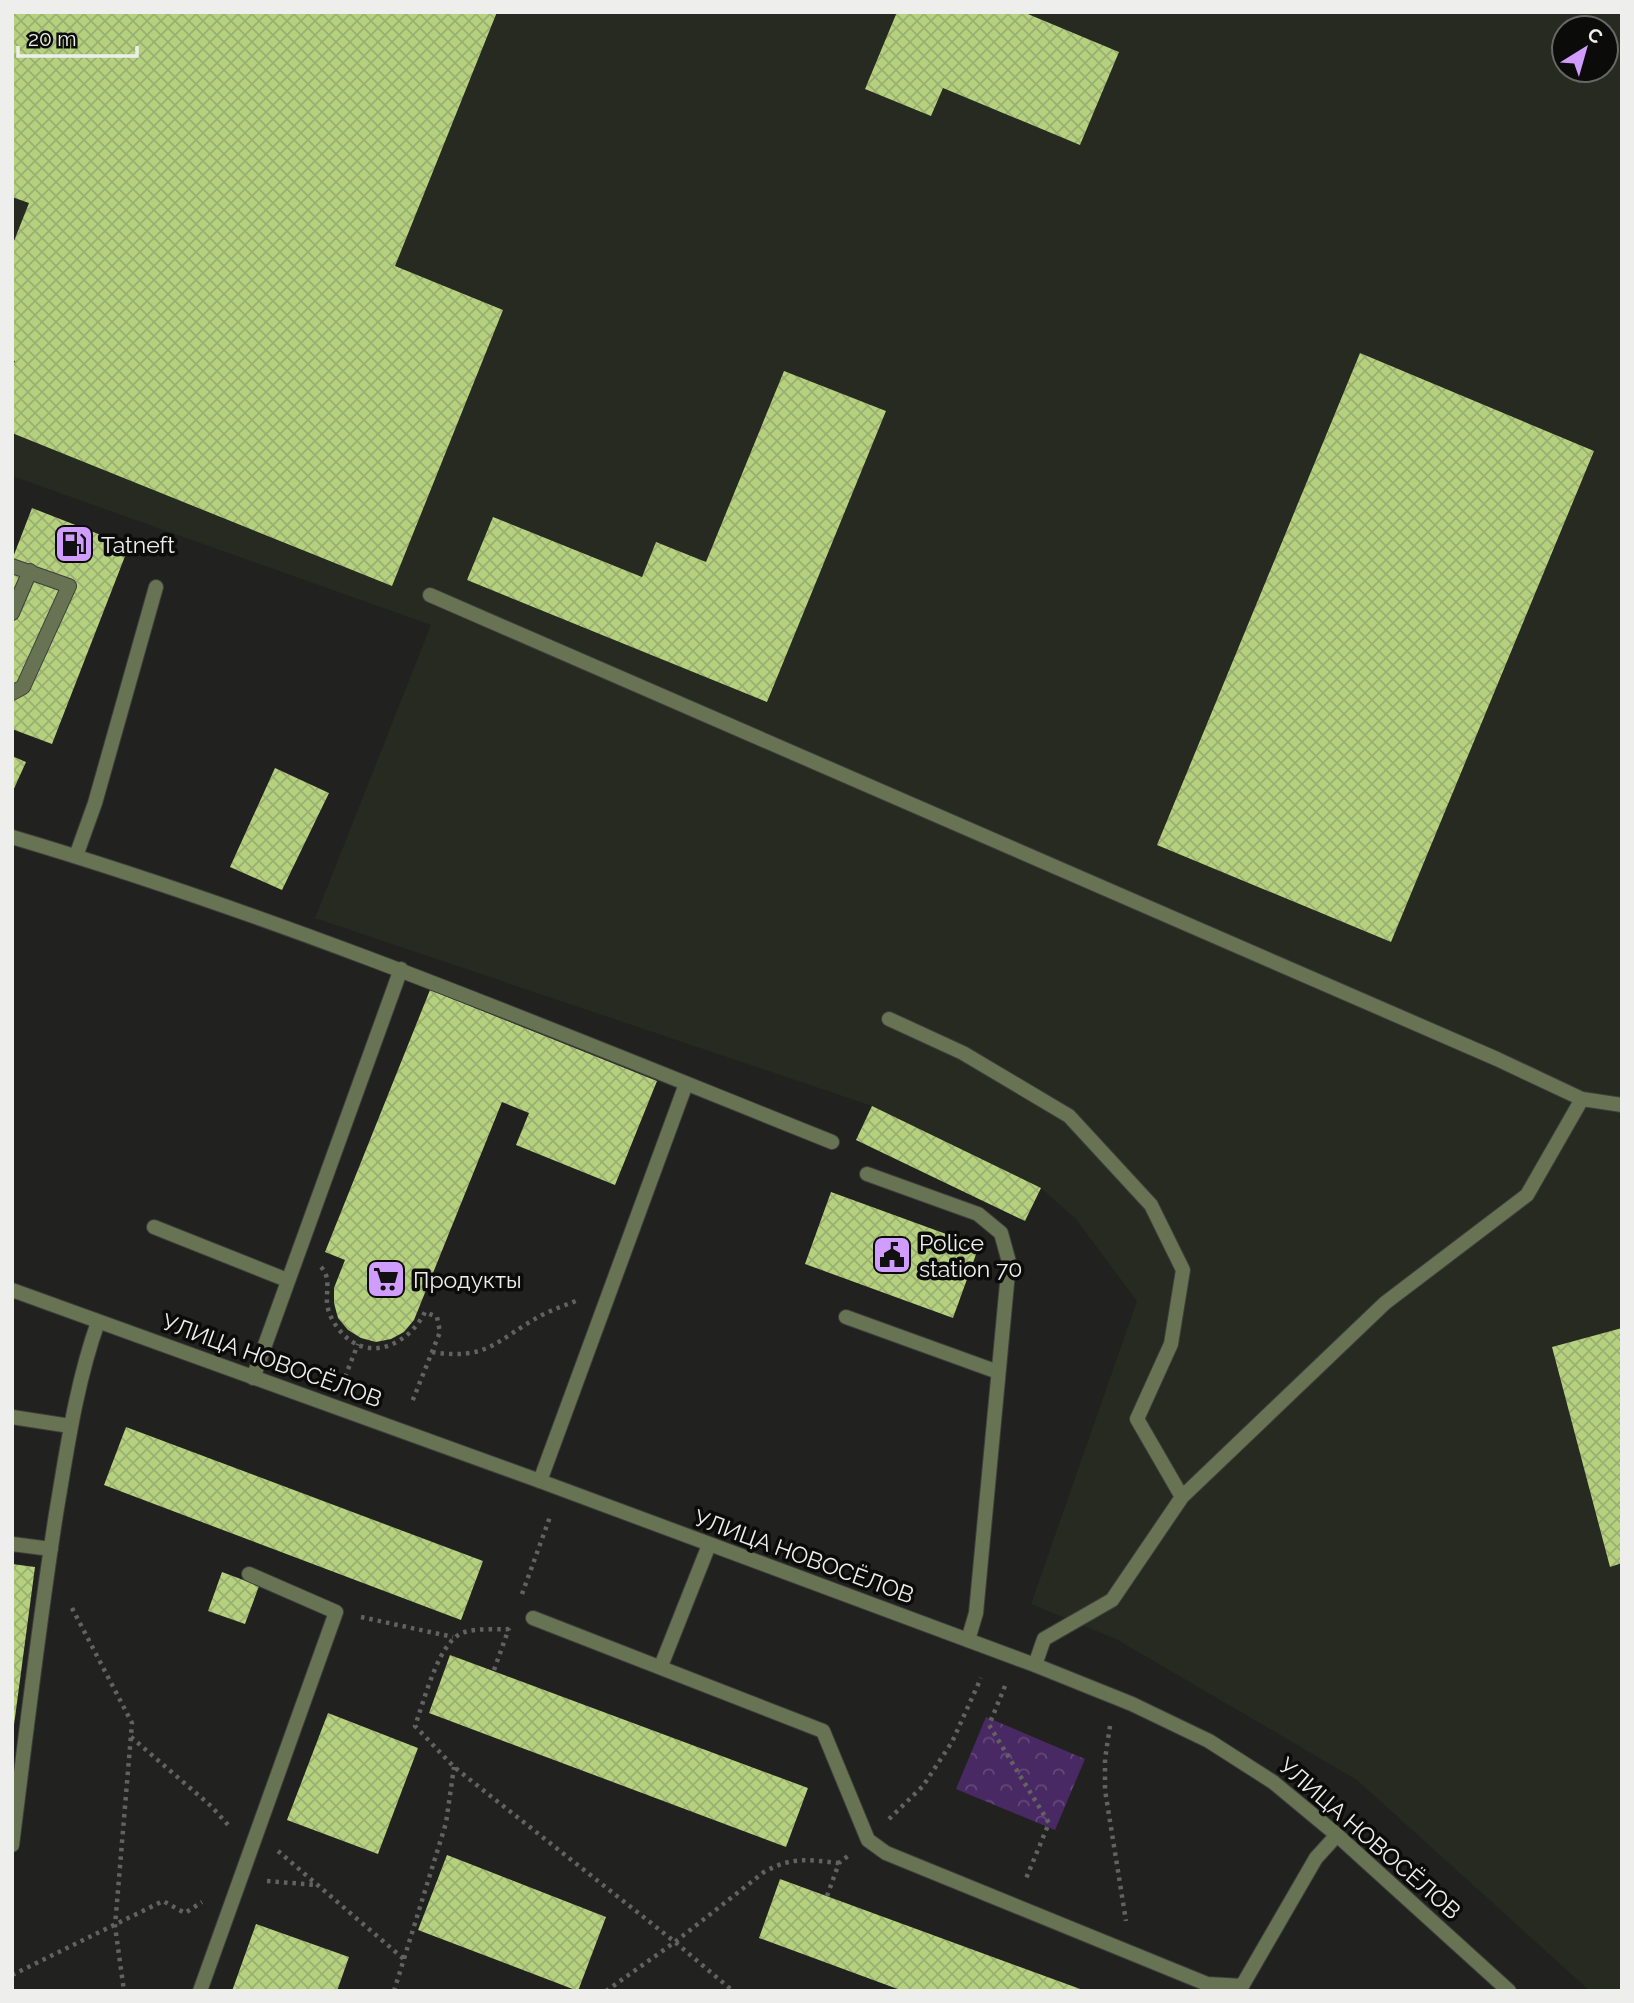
<svg xmlns="http://www.w3.org/2000/svg" width="1634" height="2003" font-family="Raleway,sans-serif">
<style>
.built{fill:#262a21;fill-rule:evenodd}
.park{fill:url(#park-crowns)}
.building{fill:url(#building-cross-hatch)}
.lines{fill:none;stroke-linecap:round;stroke-linejoin:round}
.service-casing{stroke:#3e3f3c;stroke-width:16}
.minor-casing{stroke:#3e3f3c;stroke-width:16}
.path{stroke:#626360;stroke-width:4.5;stroke-dasharray:3.5 5;stroke-linecap:butt}
.service{stroke:#687353;stroke-width:14}
.minor{stroke:#687353;stroke-width:14}
.labels{text-anchor:middle;dominant-baseline:central;stroke-width:7;stroke-linejoin:round;paint-order:stroke}
.poi-label{font-size:23px;fill:#eeefed;stroke:#0b0b0a;text-anchor:start}
.street-label{font-size:23px;fill:#eeefed;stroke:#0b0b0a}
</style>
<defs>
<pattern id="park-crowns" width="20" height="18" patternUnits="userSpaceOnUse" patternTransform="scale(1.75)"><rect width="20" height="18" fill="#492963"/><path d="M2 6a3 3 0 1 1 6 0M12 15a3 3 0 1 1 6 0" fill="none" stroke="#64487a"/></pattern>
<pattern id="building-cross-hatch" width="8" height="8" patternUnits="userSpaceOnUse" patternTransform="scale(1.75)"><rect width="8" height="8" fill="#b6d17e"/><path d="M0 0l8 8M0 8l8-8" fill="none" stroke="#9aaf70"/></pattern>
</defs>
<rect width="100%" height="100%" fill="#21221f"/>
<path class="built" d="M12,12H1622V1991H1590L1357,1780L1116,1639L1031,1604L1137,1301L1076,1219L1041,1188L872,1106L315,918L431,625L12,476ZM1564,28H1606V70H1564Z"/>
<path class="park" d="M986,1717L1085,1759L1055,1830L956,1789Z"/>
<path class="building" d="M12,12H497L395,266L503,310L392,586L12,433V367L15,361L12,360V246L29,203L12,197Z
M897,12H1023L1119,52L1080,145L943,88L931,116L865,89Z
M1360,353L1594,451L1391,942L1157,845Z
M784,371L886,411L767,702L467,580L493,517L642,577L656,542L706,562Z
M32,508L129,546L52,744L12,729V560Z
M12,756L26,762L12,793Z
M275,768L329,793L282,890L230,867Z
M430,990L657,1081L615,1185L516,1145L529,1113L502,1102L414,1320L404,1332L391,1339L376,1342L361,1338L348,1330L338,1318L334,1303V1288L345,1260L325,1252Z
M872,1106L1041,1188L1025,1221L856,1140Z
M831,1192L979,1246L953,1318L805,1264Z
M1622,1328V1563L1610,1567L1552,1347Z
M126,1427L483,1561L461,1620L104,1485Z
M12,1564L35,1567L14,1725L12,1724Z
M222,1572L259,1586L245,1624L208,1611Z
M450,1655L808,1788L786,1847L429,1713Z
M328,1713L418,1748L378,1854L287,1820Z
M447,1855L606,1917L578,1991L418,1930Z
M780,1879L1083,1990V1991H903L759,1938Z
M256,1924L349,1957L337,1991H232Z"/>
<g class="lines">
<defs>
<path id="service" d="M12,566L69,586L23,687L12,693
M430,595L1497,1059L1582,1099
M12,613L30,571
M12,837C292,920 562,1034 832,1142
M76,856L95,803L156,587
M889,1019L963,1053L1069,1116L1151,1205L1183,1270L1171,1344L1137,1419L1182,1497L1112,1600L1044,1639L1035,1665
M867,1174L978,1214L1001,1233L1009,1262L976,1613L968,1640
M154,1227L287,1280
M846,1317L998,1372
M253,1378L401,969
M12,1417L70,1426
M540,1481L686,1084
M1182,1497L1385,1303L1527,1195L1582,1099L1622,1105
M12,1544L51,1549
M533,1618L823,1731L868,1840L886,1853L1207,1984L1242,1986L1316,1858L1337,1835
M661,1666L709,1545
M12,1845C26,1734 39,1623 56,1514C67,1449 76,1384 98,1322
M200,1991L336,1612L249,1574"/>
<path id="minor" d="M12,1290L540,1481L1035,1665L1132,1704L1209,1741L1273,1782L1337,1835L1509,1991"/>
</defs>
<use href="#service" class="service-casing"/>
<use href="#minor" class="minor-casing"/>
<path class="path" d="M321,1267C331,1277 326,1291 327,1303C328,1314 334,1324 341,1332C369,1364 409,1344 425,1312L437,1317L440,1332L412,1402
M432,1352C489,1361 497,1339 542,1315C554,1309 566,1305 578,1300
M345,1377L358,1344
M522,1594L550,1517
M72,1608L132,1723L115,1926L124,1991
M361,1617L453,1637
M509,1629C495,1630 478,1628 465,1632C439,1638 424,1702 415,1726L454,1767L675,1942L733,1991
M494,1670L509,1628
M1005,1686L989,1725L1049,1823L1025,1881
M1110,1726L1105,1759V1790L1126,1921
M131,1737L211,1806L230,1827
M889,1819L923,1786L952,1742L981,1678
M278,1851L405,1960
M267,1881L316,1885
M827,1896L839,1863L849,1855
M12,1975L163,1901L185,1913L202,1902
M394,1991L446,1823L454,1767
M606,1991L675,1942L764,1872C793,1856 808,1860 839,1863"/>
<use href="#service" class="service"/>
<use href="#minor" class="minor"/>
</g>
<defs>
<symbol id="fuel-square" viewBox="-11 -11 22 22"><rect x="-9" y="-9" width="18" height="18" rx="4" fill="#d09dfe" stroke="#0b0b0a"/><path d="M-5.5-6h7V0h2V4h1.3V-2.5L3-4.5l.8-.8L6-3V5H2.5V1h-1V6h-7ZM-4.2-4.7v3.2H.2V-4.7Z" fill="#111"/></symbol>
<symbol id="civic-square" viewBox="-11 -11 22 22"><rect x="-9" y="-9" width="18" height="18" rx="4" fill="#d09dfe" stroke="#0b0b0a"/><path d="M-.6-6.5H3V-4.5H.6V-3L4-1V1h2V6H-6V1h2V-1L-.6-3ZM-1.2 2.5V6h2.4V2.5Z" fill="#111"/></symbol>
<symbol id="supermarket-square" viewBox="-11 -11 22 22"><rect x="-9" y="-9" width="18" height="18" rx="4" fill="#d09dfe" stroke="#0b0b0a"/><path d="M-6-5.5h2.5l.6 2H6L4.5 2H-2.5L-4.4-4H-6ZM-1.5 3.2a1.3 1.3 0 1 0 .1 0ZM3 3.2a1.3 1.3 0 1 0 .1 0Z" fill="#111"/></symbol>
</defs>
<g fill-rule="evenodd">
<use href="#fuel-square" x="52" y="522" width="44" height="44"/>
<use href="#civic-square" x="870" y="1233" width="44" height="44"/>
<use href="#supermarket-square" x="364" y="1257" width="44" height="44"/>
</g>
<g class="labels">
<g class="poi-label">
<text x="101" y="544">Tatneft</text>
<text x="919" y="1242">Police<tspan x="919" dy="26">station 70</tspan></text>
<text x="413" y="1279">Продукты</text>
</g>
<g class="street-label">
<text transform="translate(272 1360) rotate(20)">УЛИЦА НОВОСЁЛОВ</text>
<text transform="translate(804 1556) rotate(20)">УЛИЦА НОВОСЁЛОВ</text>
<text transform="translate(1370 1838) rotate(41)">УЛИЦА НОВОСЁЛОВ</text>
</g>
</g>
<rect width="1634" height="2003" fill="none" stroke="#eeefed" stroke-width="28"/>
<g transform="translate(1585 49) rotate(37)"><circle r="33" fill="#0b0b0a" stroke="#666665" stroke-width="2"/>
<path d="M0-5L12 26L0 18L-12 26Z" fill="#d09dfe"/>
<text y="-10" font-size="19" font-weight="bold" text-anchor="middle" fill="#eeefed">С</text>
</g>
<path d="M18 46v10h119v-10" fill="none" stroke="#eeefed" stroke-width="3.5"/>
<text x="28" y="46" font-size="21" fill="#eeefed" stroke="#0b0b0a" stroke-width="5" paint-order="stroke">20 m</text>
</svg>
